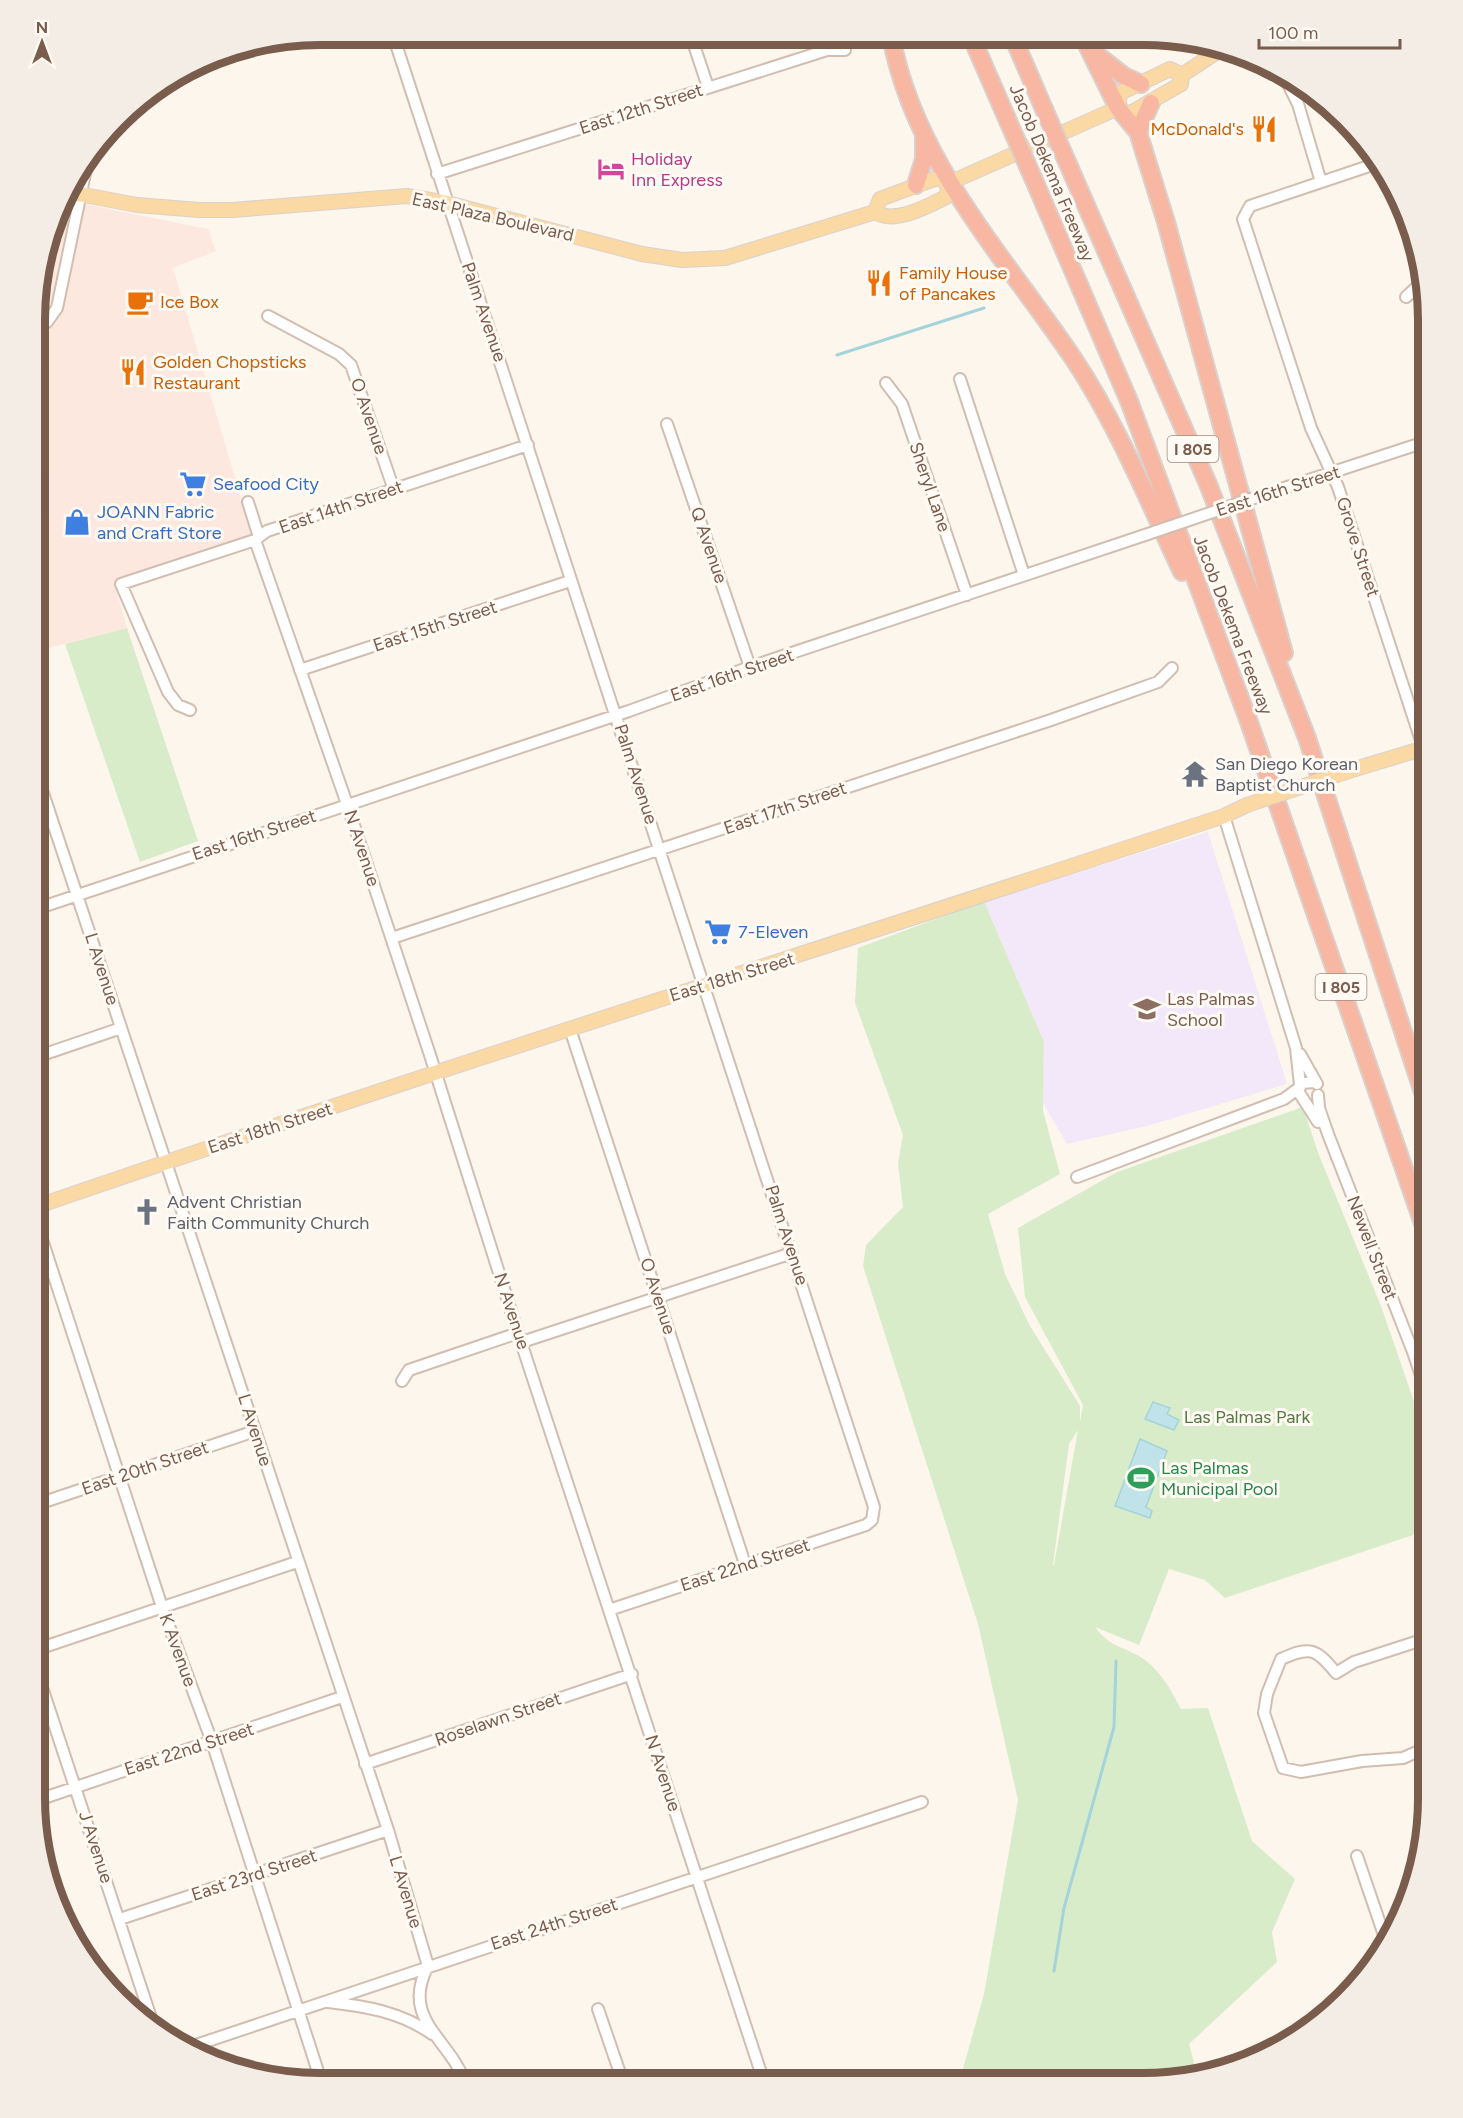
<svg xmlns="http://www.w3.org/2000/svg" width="1463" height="2118" font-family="Figtree,sans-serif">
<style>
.commercial{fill:#fde8e0}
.education{fill:#f3e8fa}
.green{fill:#d8ecc9;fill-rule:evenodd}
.water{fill:#bfe3e8;stroke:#a5d3da;stroke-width:1.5}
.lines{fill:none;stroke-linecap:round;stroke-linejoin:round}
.stream{stroke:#a5d3da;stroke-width:3}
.minor-casing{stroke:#d1beb0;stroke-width:14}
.major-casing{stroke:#dad1cd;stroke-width:16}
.highway-casing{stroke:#dad1cd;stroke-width:20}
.minor{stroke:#fff;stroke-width:10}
.major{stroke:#fbd9a5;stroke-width:14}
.highway{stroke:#f7b7a3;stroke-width:16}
.minor-bridge-casing{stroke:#d1beb0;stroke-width:14;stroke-linecap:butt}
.major-bridge-casing{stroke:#dad1cd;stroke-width:16;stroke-linecap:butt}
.highway-bridge-casing{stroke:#dad1cd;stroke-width:20;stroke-linecap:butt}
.minor-bridge{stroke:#fff;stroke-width:10}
.major-bridge{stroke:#fbd9a5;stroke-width:14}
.highway-bridge{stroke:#f7b7a3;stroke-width:16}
.labels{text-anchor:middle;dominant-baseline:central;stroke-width:6;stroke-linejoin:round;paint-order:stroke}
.shield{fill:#fffaf3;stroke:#a28b7f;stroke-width:1.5}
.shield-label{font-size:16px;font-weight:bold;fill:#7a5c4d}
.street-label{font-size:18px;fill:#7a5c4d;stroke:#fffaf3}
.food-label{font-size:18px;fill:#c56008;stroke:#fffaf3;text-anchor:start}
.hotel-label{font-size:18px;fill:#b23c85;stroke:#fffaf3;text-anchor:start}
.shop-label{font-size:18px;fill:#366cbe;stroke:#fffaf3;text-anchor:start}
.worship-label{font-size:18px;fill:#5b616d;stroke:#fffaf3;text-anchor:start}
.education-label{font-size:18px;fill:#785e54;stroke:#fffaf3;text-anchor:start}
.park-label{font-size:18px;fill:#537a41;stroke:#fffaf3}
.leisure-label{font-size:18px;fill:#27864d;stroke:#fffaf3;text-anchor:start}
.rim{fill:none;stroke:#7a5c4d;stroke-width:8}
</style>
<rect width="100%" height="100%" fill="#fdf6ec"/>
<path class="commercial" d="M65,200L208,229L216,251L173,268L252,535L114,582L127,628L36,651L37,282Z"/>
<path class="education" d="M1208,832L1287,1084L1147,1126L1067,1144L1043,1103L1044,1042L984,901Z"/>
<path class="green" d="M127,628L198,841L140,862L65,644Z
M984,901L1044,1042L1043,1111L1060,1174L988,1214L1005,1274L1030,1326L1080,1406V1422L1083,1405L1025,1297L1018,1228L1117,1172L1303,1107L1319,1155L1381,1306L1428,1442V1530L1225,1598L1205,1580L1169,1569L1139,1645L1095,1627C1114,1651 1124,1645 1145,1660C1162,1673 1171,1690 1181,1709L1208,1708L1252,1841L1295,1879L1272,1932L1277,1962L1189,2044L1196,2071L1144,2083H959L984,1994L1018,1800L978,1624L863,1266L866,1245L903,1207L898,1163L903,1135L855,1003L858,948ZM1078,1430L1054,1565H1053L1069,1444Z"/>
<path class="water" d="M1153,1402L1170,1408L1167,1414L1179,1420L1174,1430L1145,1419Z
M1140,1439L1167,1451L1146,1507L1152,1511L1150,1518L1115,1506Z"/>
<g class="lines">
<path class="stream" d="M837,355L984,308
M1054,1971L1064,1908L1114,1727L1116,1661"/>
<defs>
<path id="minor" d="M393,35L874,1507L872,1520L866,1525L609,1610
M691,36L708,87
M396,44L422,35
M1283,74L1298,104L1321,182
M1375,164L1250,206L1243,219L1311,428L1338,487L1428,762
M437,174L827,50H845
M1406,297L1420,284
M268,316L339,354L351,365L394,490
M37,328L47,322L57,308L88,159
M960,379L1024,575
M886,383L902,404L967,595
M667,424L750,667
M1272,492L1428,441
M248,502L259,537
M255,540L347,804L430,1055L518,1333L764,2082
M300,670L570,581
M190,710L178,705L168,692L121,584L255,540L267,531L528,445
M36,772L388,1830L428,1966C400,2019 449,2038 465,2082
M1224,816L1296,1048L1300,1085
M36,909L629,711L750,667L1142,536
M392,938L1051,720L1158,682L1172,668
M570,1029L745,1564
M1300,1054L1317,1084
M36,1057L121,1028
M1314,1082L1302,1083L1298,1091L1318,1122
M1318,1095L1319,1108L1328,1134L1413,1352L1428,1396
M1077,1177L1284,1099L1299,1088
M35,1218L162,1607L212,1742L321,2081
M522,1342L792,1253
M402,1381L409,1370L518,1333
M35,1505L255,1431
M35,1650L297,1562
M35,1666L155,2030
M1428,1747L1403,1758L1362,1761L1301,1772L1283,1768L1264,1713L1267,1694L1281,1659C1310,1646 1316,1648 1336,1673L1354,1662L1428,1638
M365,1764L632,1674
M35,1801L342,1697
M1357,1856L1387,1944
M120,1919L388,1830
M328,2002C365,2006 401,2012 432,2034
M598,2009L623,2082
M187,2048L922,1802"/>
<path id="major" d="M1182,75L1223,48
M1118,108L1120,93L1170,69L1182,75
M1118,108L1129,114L1181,84L1182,75
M68,192L137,205L199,210H233L407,196L447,203L642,254L682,260L725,258L875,212C894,225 928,206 946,197L949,183
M875,212L880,199L937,178L949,183L1118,108
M1355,769L1428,747
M35,1207C430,1071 828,947 1224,816L1247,805"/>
<path id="highway" d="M891,36C914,161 1004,256 1073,358C1116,422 1149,502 1182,572
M971,36L1008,121
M1013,37L1044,109
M1083,37L1118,108L1138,132L1166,222L1284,653
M1097,55L1124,76L1141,84
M1138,132L1151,103
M1068,164L1208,484L1307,738L1428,1108
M1034,180L1129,401L1249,722L1428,1238
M916,185L924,159V137"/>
</defs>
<use href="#minor" class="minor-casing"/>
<use href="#major" class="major-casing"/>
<use href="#highway" class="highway-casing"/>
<use href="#minor" class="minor"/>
<use href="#major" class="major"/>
<use href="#highway" class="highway"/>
<defs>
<path id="minor-bridge" d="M1142,536L1272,492"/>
<path id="major-bridge" d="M1247,805L1355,769"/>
<path id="highway-bridge" d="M1044,109L1068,164
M1008,121L1034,180"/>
</defs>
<use href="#minor-bridge" class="minor-bridge-casing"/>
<use href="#major-bridge" class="major-bridge-casing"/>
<use href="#highway-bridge" class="highway-bridge-casing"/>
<use href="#minor-bridge" class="minor-bridge"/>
<use href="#major-bridge" class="major-bridge"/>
<use href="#highway-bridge" class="highway-bridge"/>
</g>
<defs>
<symbol id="restaurant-bare" viewBox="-9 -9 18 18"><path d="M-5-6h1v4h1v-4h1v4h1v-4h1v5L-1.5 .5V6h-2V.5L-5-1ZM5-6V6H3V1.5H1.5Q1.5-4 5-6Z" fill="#e8710a" stroke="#fffaf3" stroke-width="2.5" paint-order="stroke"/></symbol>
<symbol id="hotel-bare" viewBox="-9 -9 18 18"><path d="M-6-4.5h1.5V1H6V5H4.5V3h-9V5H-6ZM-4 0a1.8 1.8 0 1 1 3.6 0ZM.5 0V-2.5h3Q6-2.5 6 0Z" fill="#d1479c" stroke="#fffaf3" stroke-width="2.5" paint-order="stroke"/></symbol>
<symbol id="cafe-bare" viewBox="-9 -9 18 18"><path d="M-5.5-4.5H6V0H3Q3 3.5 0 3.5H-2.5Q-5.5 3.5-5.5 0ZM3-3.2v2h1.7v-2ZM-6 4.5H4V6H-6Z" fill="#e8710a" stroke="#fffaf3" stroke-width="2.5" paint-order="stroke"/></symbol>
<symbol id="supermarket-bare" viewBox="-9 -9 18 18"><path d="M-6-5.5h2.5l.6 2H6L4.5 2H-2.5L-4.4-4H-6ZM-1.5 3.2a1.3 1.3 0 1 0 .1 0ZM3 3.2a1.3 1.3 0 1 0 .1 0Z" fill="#3f7fe0" stroke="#fffaf3" stroke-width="2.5" paint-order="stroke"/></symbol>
<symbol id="shop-bare" viewBox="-9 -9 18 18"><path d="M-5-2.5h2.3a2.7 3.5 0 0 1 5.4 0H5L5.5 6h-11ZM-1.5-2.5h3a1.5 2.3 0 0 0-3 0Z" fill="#3f7fe0" stroke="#fffaf3" stroke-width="2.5" paint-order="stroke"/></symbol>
<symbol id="temple-bare" viewBox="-9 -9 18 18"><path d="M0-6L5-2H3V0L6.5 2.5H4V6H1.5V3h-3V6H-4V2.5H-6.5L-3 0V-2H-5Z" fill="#6b7280" stroke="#fffaf3" stroke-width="2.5" paint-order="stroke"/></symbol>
<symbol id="school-bare" viewBox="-9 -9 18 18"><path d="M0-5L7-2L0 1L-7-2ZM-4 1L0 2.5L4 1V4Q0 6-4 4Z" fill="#8d6e63" stroke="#fffaf3" stroke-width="2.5" paint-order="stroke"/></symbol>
<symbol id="church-bare" viewBox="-9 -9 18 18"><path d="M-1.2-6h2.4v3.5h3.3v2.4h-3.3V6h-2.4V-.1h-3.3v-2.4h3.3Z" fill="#6b7280" stroke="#fffaf3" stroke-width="2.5" paint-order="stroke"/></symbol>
<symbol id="stadium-bare" viewBox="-9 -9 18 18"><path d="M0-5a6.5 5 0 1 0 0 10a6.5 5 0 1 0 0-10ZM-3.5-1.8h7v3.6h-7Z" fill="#2e9e5b" stroke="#fffaf3" stroke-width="2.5" paint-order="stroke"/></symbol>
</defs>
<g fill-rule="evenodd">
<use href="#restaurant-bare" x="1245" y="110" width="38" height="38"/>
<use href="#hotel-bare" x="592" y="150" width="38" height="38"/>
<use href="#restaurant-bare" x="860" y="264" width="38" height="38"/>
<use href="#cafe-bare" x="121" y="283" width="38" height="38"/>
<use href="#restaurant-bare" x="114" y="353" width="38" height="38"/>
<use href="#supermarket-bare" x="174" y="465" width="38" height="38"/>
<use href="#shop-bare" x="58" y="503" width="38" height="38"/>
<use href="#temple-bare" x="1176" y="755" width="38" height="38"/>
<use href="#supermarket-bare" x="699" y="913" width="38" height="38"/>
<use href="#school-bare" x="1128" y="990" width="38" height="38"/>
<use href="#church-bare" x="128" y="1193" width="38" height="38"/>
<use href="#stadium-bare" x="1122" y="1459" width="38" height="38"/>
</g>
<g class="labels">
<g class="shield">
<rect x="1167.5" y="436" width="51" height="26" rx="4.5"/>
<rect x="1315.5" y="974" width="51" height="26" rx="4.5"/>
</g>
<g class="shield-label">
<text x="1193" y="449">I 805</text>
<text x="1341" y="987">I 805</text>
</g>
<g class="street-label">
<text transform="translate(641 109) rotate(-18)">East 12th Street</text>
<text transform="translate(1052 173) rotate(67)">Jacob Dekema Freeway</text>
<text transform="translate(493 217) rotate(13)">East Plaza Boulevard</text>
<text transform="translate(484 312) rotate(71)">Palm Avenue</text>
<text transform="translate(369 416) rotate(71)">O Avenue</text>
<text transform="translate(930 487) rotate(71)">Sheryl Lane</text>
<text transform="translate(1278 491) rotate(-18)">East 16th Street</text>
<text transform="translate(341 507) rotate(-19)">East 14th Street</text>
<text transform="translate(709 545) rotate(71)">Q Avenue</text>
<text transform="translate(1358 547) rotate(72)">Grove Street</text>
<text transform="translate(1233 625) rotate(69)">Jacob Dekema Freeway</text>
<text transform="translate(435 626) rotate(-18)">East 15th Street</text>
<text transform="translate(732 675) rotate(-19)">East 16th Street</text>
<text transform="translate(636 774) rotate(72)">Palm Avenue</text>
<text transform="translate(785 808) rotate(-19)">East 17th Street</text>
<text transform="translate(254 835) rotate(-18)">East 16th Street</text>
<text transform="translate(362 848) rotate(72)">N Avenue</text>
<text transform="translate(102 969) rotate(72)">L Avenue</text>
<text transform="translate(732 977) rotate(-17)">East 18th Street</text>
<text transform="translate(270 1128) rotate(-18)">East 18th Street</text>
<text transform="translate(787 1235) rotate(72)">Palm Avenue</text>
<text transform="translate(1372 1248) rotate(69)">Newell Street</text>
<text transform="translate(658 1296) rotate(72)">O Avenue</text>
<text transform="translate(512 1311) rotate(72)">N Avenue</text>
<text transform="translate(255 1430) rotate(72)">L Avenue</text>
<text transform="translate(145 1468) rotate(-19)">East 20th Street</text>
<text transform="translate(745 1565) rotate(-18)">East 22nd Street</text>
<text transform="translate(178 1650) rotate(70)">K Avenue</text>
<text transform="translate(498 1719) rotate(-19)">Roselawn Street</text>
<text transform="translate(189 1749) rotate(-18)">East 22nd Street</text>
<text transform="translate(663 1773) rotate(72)">N Avenue</text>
<text transform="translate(96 1847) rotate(72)">J Avenue</text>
<text transform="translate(254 1875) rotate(-18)">East 23rd Street</text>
<text transform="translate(406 1892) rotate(73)">L Avenue</text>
<text transform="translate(554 1924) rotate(-18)">East 24th Street</text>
</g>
<g class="food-label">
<text x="1244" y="129" text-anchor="end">McDonald's</text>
<text x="899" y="273">Family House<tspan x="899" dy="21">of Pancakes</tspan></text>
<text x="160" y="302">Ice Box</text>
<text x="153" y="362">Golden Chopsticks<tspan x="153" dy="21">Restaurant</tspan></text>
</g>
<g class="hotel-label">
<text x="631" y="159">Holiday<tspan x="631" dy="21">Inn Express</tspan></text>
</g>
<g class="shop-label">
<text x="213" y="484">Seafood City</text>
<text x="97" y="512">JOANN Fabric<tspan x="97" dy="21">and Craft Store</tspan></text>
<text x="738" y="932">7-Eleven</text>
</g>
<g class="worship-label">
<text x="1215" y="764">San Diego Korean<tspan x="1215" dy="21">Baptist Church</tspan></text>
<text x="167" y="1202">Advent Christian<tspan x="167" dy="21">Faith Community Church</tspan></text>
</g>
<g class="education-label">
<text x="1167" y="999">Las Palmas<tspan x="1167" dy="21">School</tspan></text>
</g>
<g class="park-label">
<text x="1247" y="1417">Las Palmas Park</text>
</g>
<g class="leisure-label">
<text x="1161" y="1468">Las Palmas<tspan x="1161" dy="21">Municipal Pool</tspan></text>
</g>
</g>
<path d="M0 0H1463V2118H0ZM320 45H1143A275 275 0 0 1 1418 320V1798A275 275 0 0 1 1143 2073H320A275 275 0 0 1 45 1798V320A275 275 0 0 1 320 45Z" fill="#f4ede6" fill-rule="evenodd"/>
<path class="rim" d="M320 45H1143A275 275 0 0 1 1418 320V1798A275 275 0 0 1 1143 2073H320A275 275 0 0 1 45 1798V320A275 275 0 0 1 320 45Z"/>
<g transform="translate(42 42)" stroke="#fffaf3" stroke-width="4.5" paint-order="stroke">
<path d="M0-4.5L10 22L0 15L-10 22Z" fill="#7a5c4d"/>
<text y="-9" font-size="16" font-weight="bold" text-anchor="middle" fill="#7a5c4d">N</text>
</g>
<path d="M1259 39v9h141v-9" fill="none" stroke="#7a5c4d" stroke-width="3"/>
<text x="1268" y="39" font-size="18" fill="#7a5c4d" stroke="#fffaf3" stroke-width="4.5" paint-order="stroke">100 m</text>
</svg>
